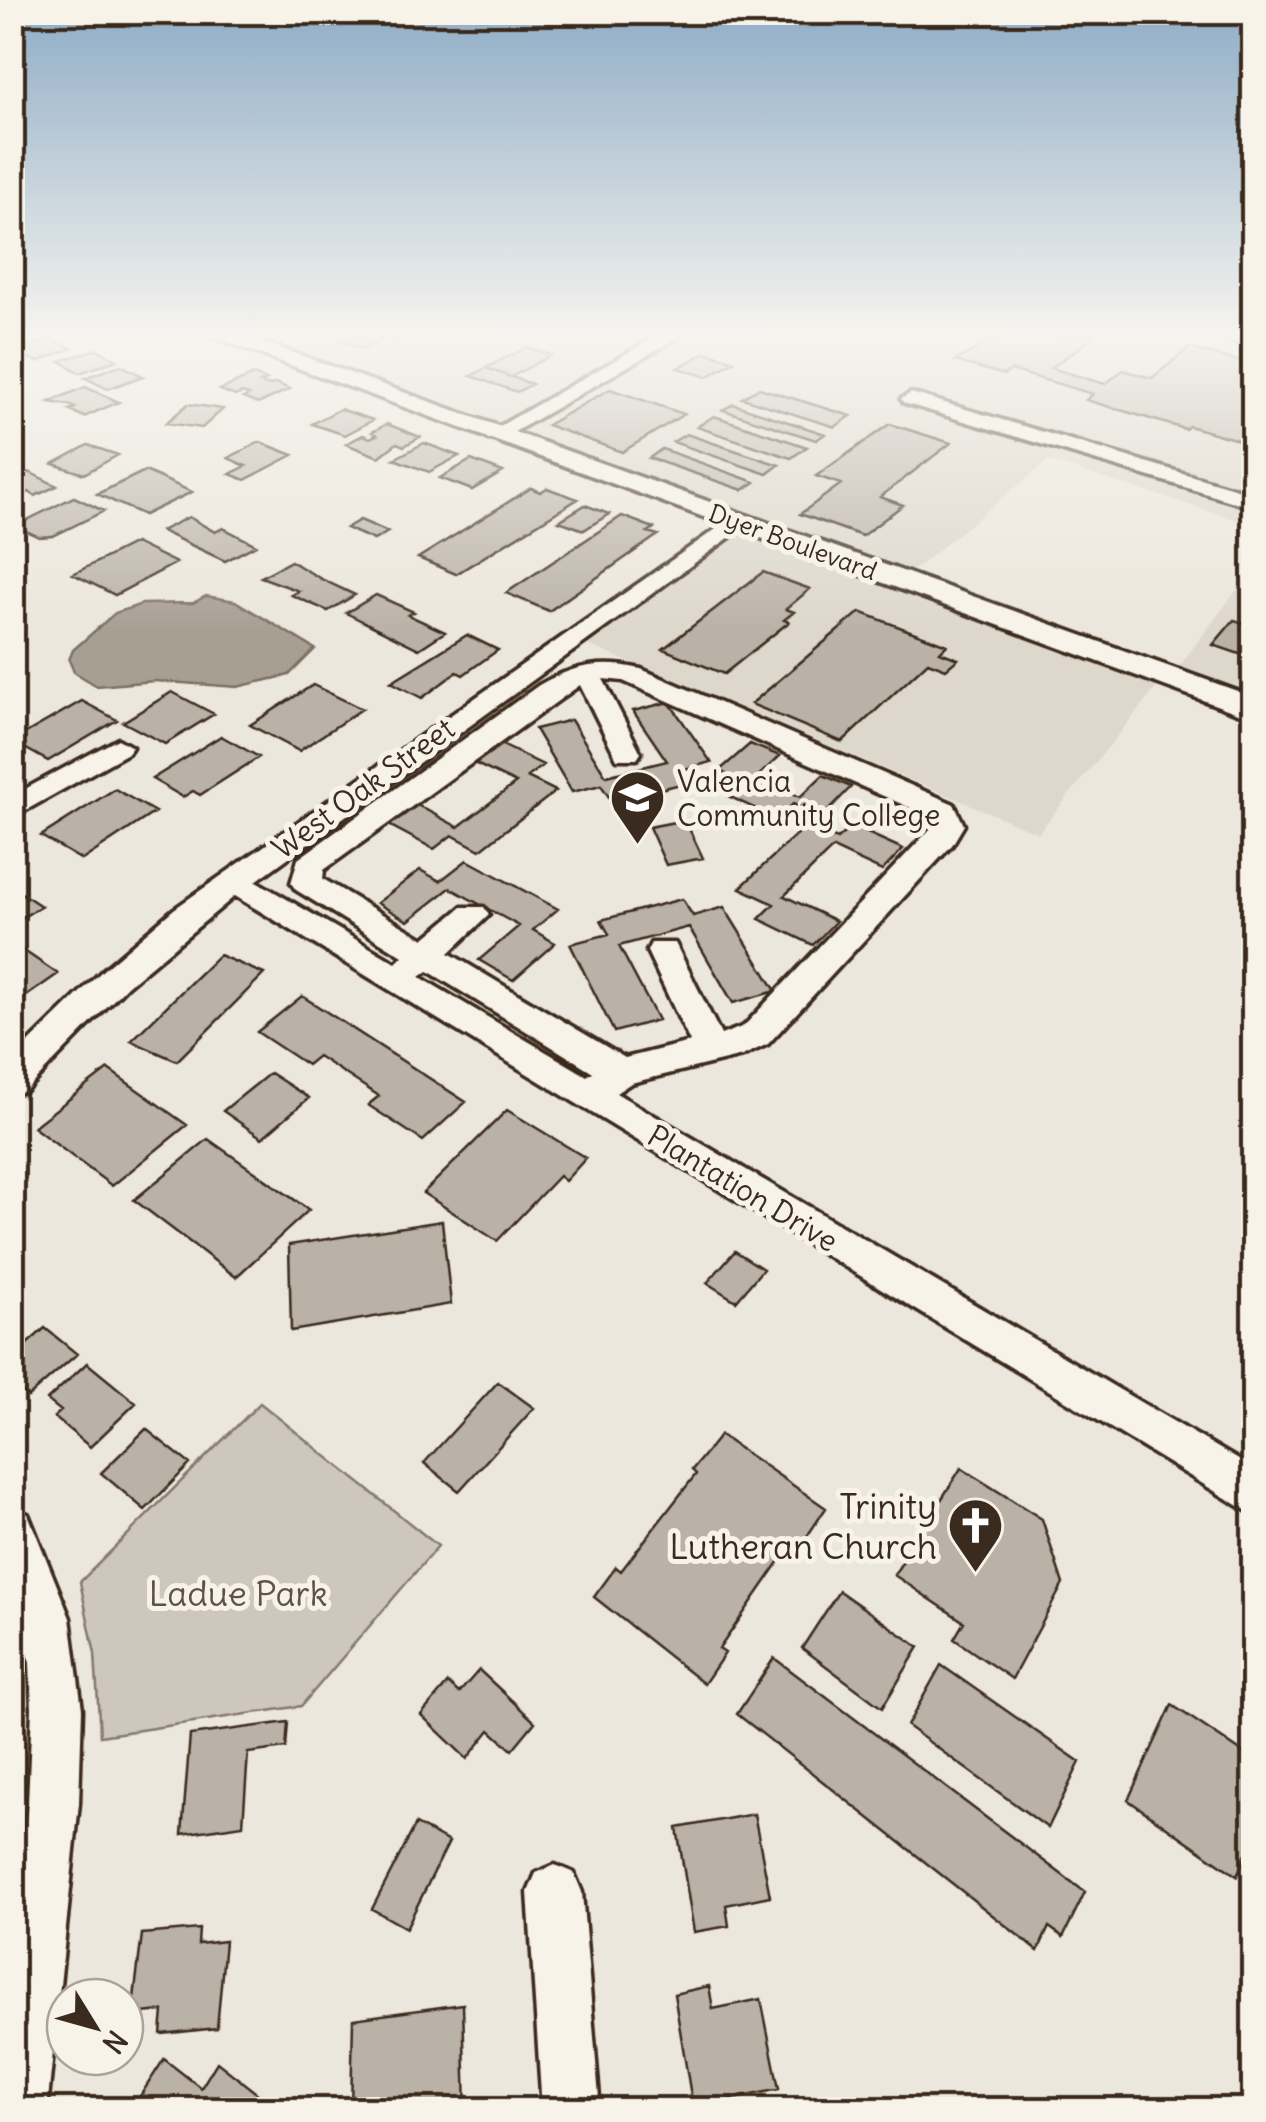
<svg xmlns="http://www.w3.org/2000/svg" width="1266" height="2122" font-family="Delius,sans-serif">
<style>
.built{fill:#ddd7cc}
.green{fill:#cec8bc;stroke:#84796d;stroke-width:2.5}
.water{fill:#a89f93;stroke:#7c7064;stroke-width:2.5}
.building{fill:#bab2a7;stroke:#3b2a1e;stroke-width:2.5}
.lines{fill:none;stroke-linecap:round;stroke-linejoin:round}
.minor-casing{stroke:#3b2a1e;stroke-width:7}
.major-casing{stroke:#3b2a1e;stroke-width:7}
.minor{fill:#f7f3e8;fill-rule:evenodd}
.major{fill:#f7f3e8;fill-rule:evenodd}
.labels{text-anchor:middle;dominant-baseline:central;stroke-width:10;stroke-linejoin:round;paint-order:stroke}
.far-street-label{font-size:25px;fill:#3b2a1e;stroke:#f7f3e8}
.poi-label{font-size:30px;fill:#3b2a1e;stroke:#f7f3e8;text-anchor:start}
.street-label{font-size:30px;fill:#3b2a1e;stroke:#f7f3e8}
.near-poi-label{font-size:35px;fill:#3b2a1e;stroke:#f7f3e8;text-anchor:end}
.near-park-label{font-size:35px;fill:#605246;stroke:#f7f3e8}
</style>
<rect width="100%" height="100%" fill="#ece7dc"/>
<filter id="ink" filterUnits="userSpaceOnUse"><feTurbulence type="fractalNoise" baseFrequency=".01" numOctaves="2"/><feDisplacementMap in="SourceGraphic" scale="20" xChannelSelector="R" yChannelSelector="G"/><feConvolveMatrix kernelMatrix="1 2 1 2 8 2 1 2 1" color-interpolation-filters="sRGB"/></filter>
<g filter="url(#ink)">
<path class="built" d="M232,335H1253V525L1048,461L905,577Z
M739,528L984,617L1158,686L1038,833L581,642Z
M1253,568V695L1178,668Z"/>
<path class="green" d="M260,1403L438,1546L301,1706L100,1736L95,1654L80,1582Z"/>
<path class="water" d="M206,596L235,601L315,649L289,675L237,687L155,681L97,686L74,672L69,660L73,650L115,613L142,604L193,603Z"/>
<path class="building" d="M350,335H408L394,342L385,339L363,349L338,340Z
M1001,335H1096L1051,368L1105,384L1123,370L1152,378L1189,348L1254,365V438L1245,442L1189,426L1185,429L1086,400L1093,394L1011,370L1004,375L955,361Z
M1201,335H1254V349Z
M49,339L72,348L38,362L15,352Z
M527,347L551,355L511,377L486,368Z
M97,349L117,360L80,373L60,361Z
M706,352L734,361L707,377L678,368Z
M120,365L143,376L108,389L85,378Z
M486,368L511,377L532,384L517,392L471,376Z
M253,375L267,380L260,383L269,386L276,383L290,389L258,404L243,398L249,395L242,393L235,396L220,390Z
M85,387L119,402L84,417L69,410L75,408L69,405L49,402Z
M759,388L851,416L835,427L742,398Z
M610,389L684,414L622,452L547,425Z
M188,404L223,409L202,428L166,423Z
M733,404L825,434L816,440L723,410Z
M340,409L373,420L345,435L312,424Z
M714,416L807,447L791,458L697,427Z
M387,424L420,437L404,446L397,443L379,457L346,444L363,435L370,438L377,435L372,432Z
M890,424L951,443L880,497L903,505L862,536L800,514L841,484L816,476Z
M686,434L779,465L767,474L673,442Z
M260,442L293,455L245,480L230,474L246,466L228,458Z
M424,443L459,456L429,472L394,459Z
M88,445L118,455L84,474L53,464Z
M662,449L755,482L743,490L649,458Z
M471,460L503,472L472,490L440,478Z
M145,471L192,492L144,515L97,494Z
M29,472L57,486L35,496L29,492L12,504V478Z
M531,488L540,492L547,488L578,499L456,574L418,558Z
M74,497L104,511L53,536L39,537L15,526Z
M585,505L609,514L584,530L559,521Z
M622,516L654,528L648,532L658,535L549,611L506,593Z
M189,517L215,532L223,528L256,545L225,561L161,531Z
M360,520L388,532L374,540L346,528Z
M135,543L176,563L115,595L73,574Z
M291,561L321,579L355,595L328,611L291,595L299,591L261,577Z
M763,572L810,589L786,609L794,612L784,620L789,622L724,674L663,649Z
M376,595L414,612L408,615L445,632L419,649L346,613Z
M860,612L947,645L940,652L958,659L946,669L928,662L842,742L751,704Z
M1234,620L1254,626V659L1213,645Z
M467,635L498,650L463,675L457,672L422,698L391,682Z
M313,685L362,709L299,751L250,725Z
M172,692L214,714L165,744L123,722Z
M82,701L117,720L48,761L12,741Z
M669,702L711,762L677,771L685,783L632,796L629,792L609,797L601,785L572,792L535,729L571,720L606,776L667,761L633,711Z
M221,736L259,757L200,795L193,791L183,797L152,779Z
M500,744L543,765L527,777L556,791L480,850L452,835L434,849L389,825L417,805L458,827L516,783L474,763Z
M750,744L780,756L756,778L800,797L823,775L851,787L822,817L793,804L778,819L730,797L746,783L719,771Z
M115,789L155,812L82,860L41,836Z
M685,820L703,858L666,865L649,827Z
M806,825L837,839L852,826L903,849L882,871L833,848L784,896L836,921L813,945L759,919L774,904L740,888Z
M467,860L558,909L533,930L555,943L513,980L479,960L519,926L450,888L408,921L377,903L420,870L440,881Z
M12,887L41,906L12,924Z
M682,899L693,916L724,907L776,991L733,1003L689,927L619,946L658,1020L614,1032L570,944L609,934L601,920Z
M17,946L58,974L12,1006V949Z
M219,955L264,974L177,1061L131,1041Z
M302,996L466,1102L423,1141L368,1105L379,1096L318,1056L307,1065L257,1032Z
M108,1069L187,1125L112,1186L33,1127Z
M270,1073L309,1098L262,1138L223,1111Z
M507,1110L586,1158L565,1181L559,1176L497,1241L423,1193Z
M208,1139L309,1210L236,1277L134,1200Z
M442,1221L451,1304L291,1331L289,1245Z
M735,1251L763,1269L736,1301L707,1283Z
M45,1328L77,1354L28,1397L12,1383V1342L19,1337L27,1344Z
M87,1363L136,1403L90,1447L54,1417L61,1411L47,1400Z
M498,1382L534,1408L459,1491L424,1463Z
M146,1429L190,1464L145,1510L101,1473Z
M720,1435L826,1508L800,1547L793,1542L719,1649L725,1653L704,1684L594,1597L616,1567L621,1571L696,1474L692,1470Z
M961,1468L1042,1519L1063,1584L1012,1679L954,1639L964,1622L894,1575Z
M839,1591L919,1647L882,1708L802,1648Z
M774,1658L1085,1892L1063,1937L1049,1927L1038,1951L737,1714Z
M941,1665L1080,1762L1048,1828L907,1726Z
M479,1670L535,1722L512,1750L490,1730L467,1759L421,1715L448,1683L459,1693Z
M1172,1705L1254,1760V1834L1237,1876L1128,1800Z
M288,1722L286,1748L248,1753L243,1825L182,1834L190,1735Z
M754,1814L770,1896L726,1905L729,1926L694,1932L677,1828Z
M416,1824L449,1842L406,1928L372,1909Z
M199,1929L198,1944L225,1941L217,2028L161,2034L163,2011L132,2014L142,1934Z
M709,1986L713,2009L761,1999L779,2089L693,2108L674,1994Z
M463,2004L466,2110H351L353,2019Z
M164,2059L201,2088L217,2062L259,2095L250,2110H131Z"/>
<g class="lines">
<defs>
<path id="minor" d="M659,335H682L502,439H488L484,435Z
M911,393L1254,494V508L904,403L901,399Z
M736,515L744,517V527L256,881L396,963L403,956L296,890L291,883L298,859L539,685C573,665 603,660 641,669L954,804L964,825L952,845L768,1044L742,1056L631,1083L616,1093L1254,1469V1515L235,896L127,986L25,1091L12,1094V1059L103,970L174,909ZM603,679L623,681L931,817L934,825L744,1026L721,1035L675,943H651L647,951L690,1042L625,1058L449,953L489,915L484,907H462L424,939L323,879L324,870L580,685L617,759H637L641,753ZM428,971L593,1072L587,1076L420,977Z
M118,739L132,747L128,753L12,818V796Z
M12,1508L28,1514L70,1618L82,1709L79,1803L47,2110H12V1927L28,1803L32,1709L30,1663L12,1585Z
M555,1865L574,1873L582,1892L600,2110H542L528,1892L536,1873Z"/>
<path id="major" d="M208,335H244L1254,697V719Z"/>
</defs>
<use href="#minor" class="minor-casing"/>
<use href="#major" class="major-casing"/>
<use href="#minor" class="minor"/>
<use href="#major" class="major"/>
</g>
</g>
<linearGradient id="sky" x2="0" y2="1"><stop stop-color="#8eacc6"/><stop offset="0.53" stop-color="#f6f4ef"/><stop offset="1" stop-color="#f6f4ef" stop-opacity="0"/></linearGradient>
<rect width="1266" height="632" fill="url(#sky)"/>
<defs>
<symbol id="school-pin" viewBox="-11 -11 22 30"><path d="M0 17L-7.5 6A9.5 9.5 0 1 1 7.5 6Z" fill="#3b2a1e" stroke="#f7f3e8"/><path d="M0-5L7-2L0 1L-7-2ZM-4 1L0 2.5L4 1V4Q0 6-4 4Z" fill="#fff"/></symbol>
<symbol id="church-pin" viewBox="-11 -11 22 30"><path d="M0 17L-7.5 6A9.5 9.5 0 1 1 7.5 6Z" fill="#3b2a1e" stroke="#f7f3e8"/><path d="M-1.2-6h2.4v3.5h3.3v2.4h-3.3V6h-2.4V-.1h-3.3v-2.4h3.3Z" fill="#fff"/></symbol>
</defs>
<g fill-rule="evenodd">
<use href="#school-pin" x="606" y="766" width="63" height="86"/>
<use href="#church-pin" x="944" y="1494" width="63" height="86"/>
</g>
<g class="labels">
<g class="far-street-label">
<text transform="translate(793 542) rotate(20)">Dyer Boulevard</text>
</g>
<g class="poi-label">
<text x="677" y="781">Valencia<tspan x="677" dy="34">Community College</tspan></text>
</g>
<g class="street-label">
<text transform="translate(363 788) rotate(-36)">West Oak Street</text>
<text transform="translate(743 1188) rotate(31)">Plantation Drive</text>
</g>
<g class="near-poi-label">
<text x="937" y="1506">Trinity<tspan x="937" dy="40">Lutheran Church</tspan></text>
</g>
<g class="near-park-label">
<text x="238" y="1593">Ladue Park</text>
</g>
</g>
<rect width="1266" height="2122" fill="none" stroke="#f7f3e8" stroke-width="50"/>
<rect x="25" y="25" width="1216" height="2072" fill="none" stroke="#3b2a1e" stroke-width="4" filter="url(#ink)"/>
<g transform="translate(95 2027) rotate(127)"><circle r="48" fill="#f7f3e8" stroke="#aca397" stroke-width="2.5"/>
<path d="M0-8L18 38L0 25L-18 38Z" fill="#3b2a1e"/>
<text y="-15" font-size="28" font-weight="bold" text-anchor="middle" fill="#3b2a1e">N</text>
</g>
</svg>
